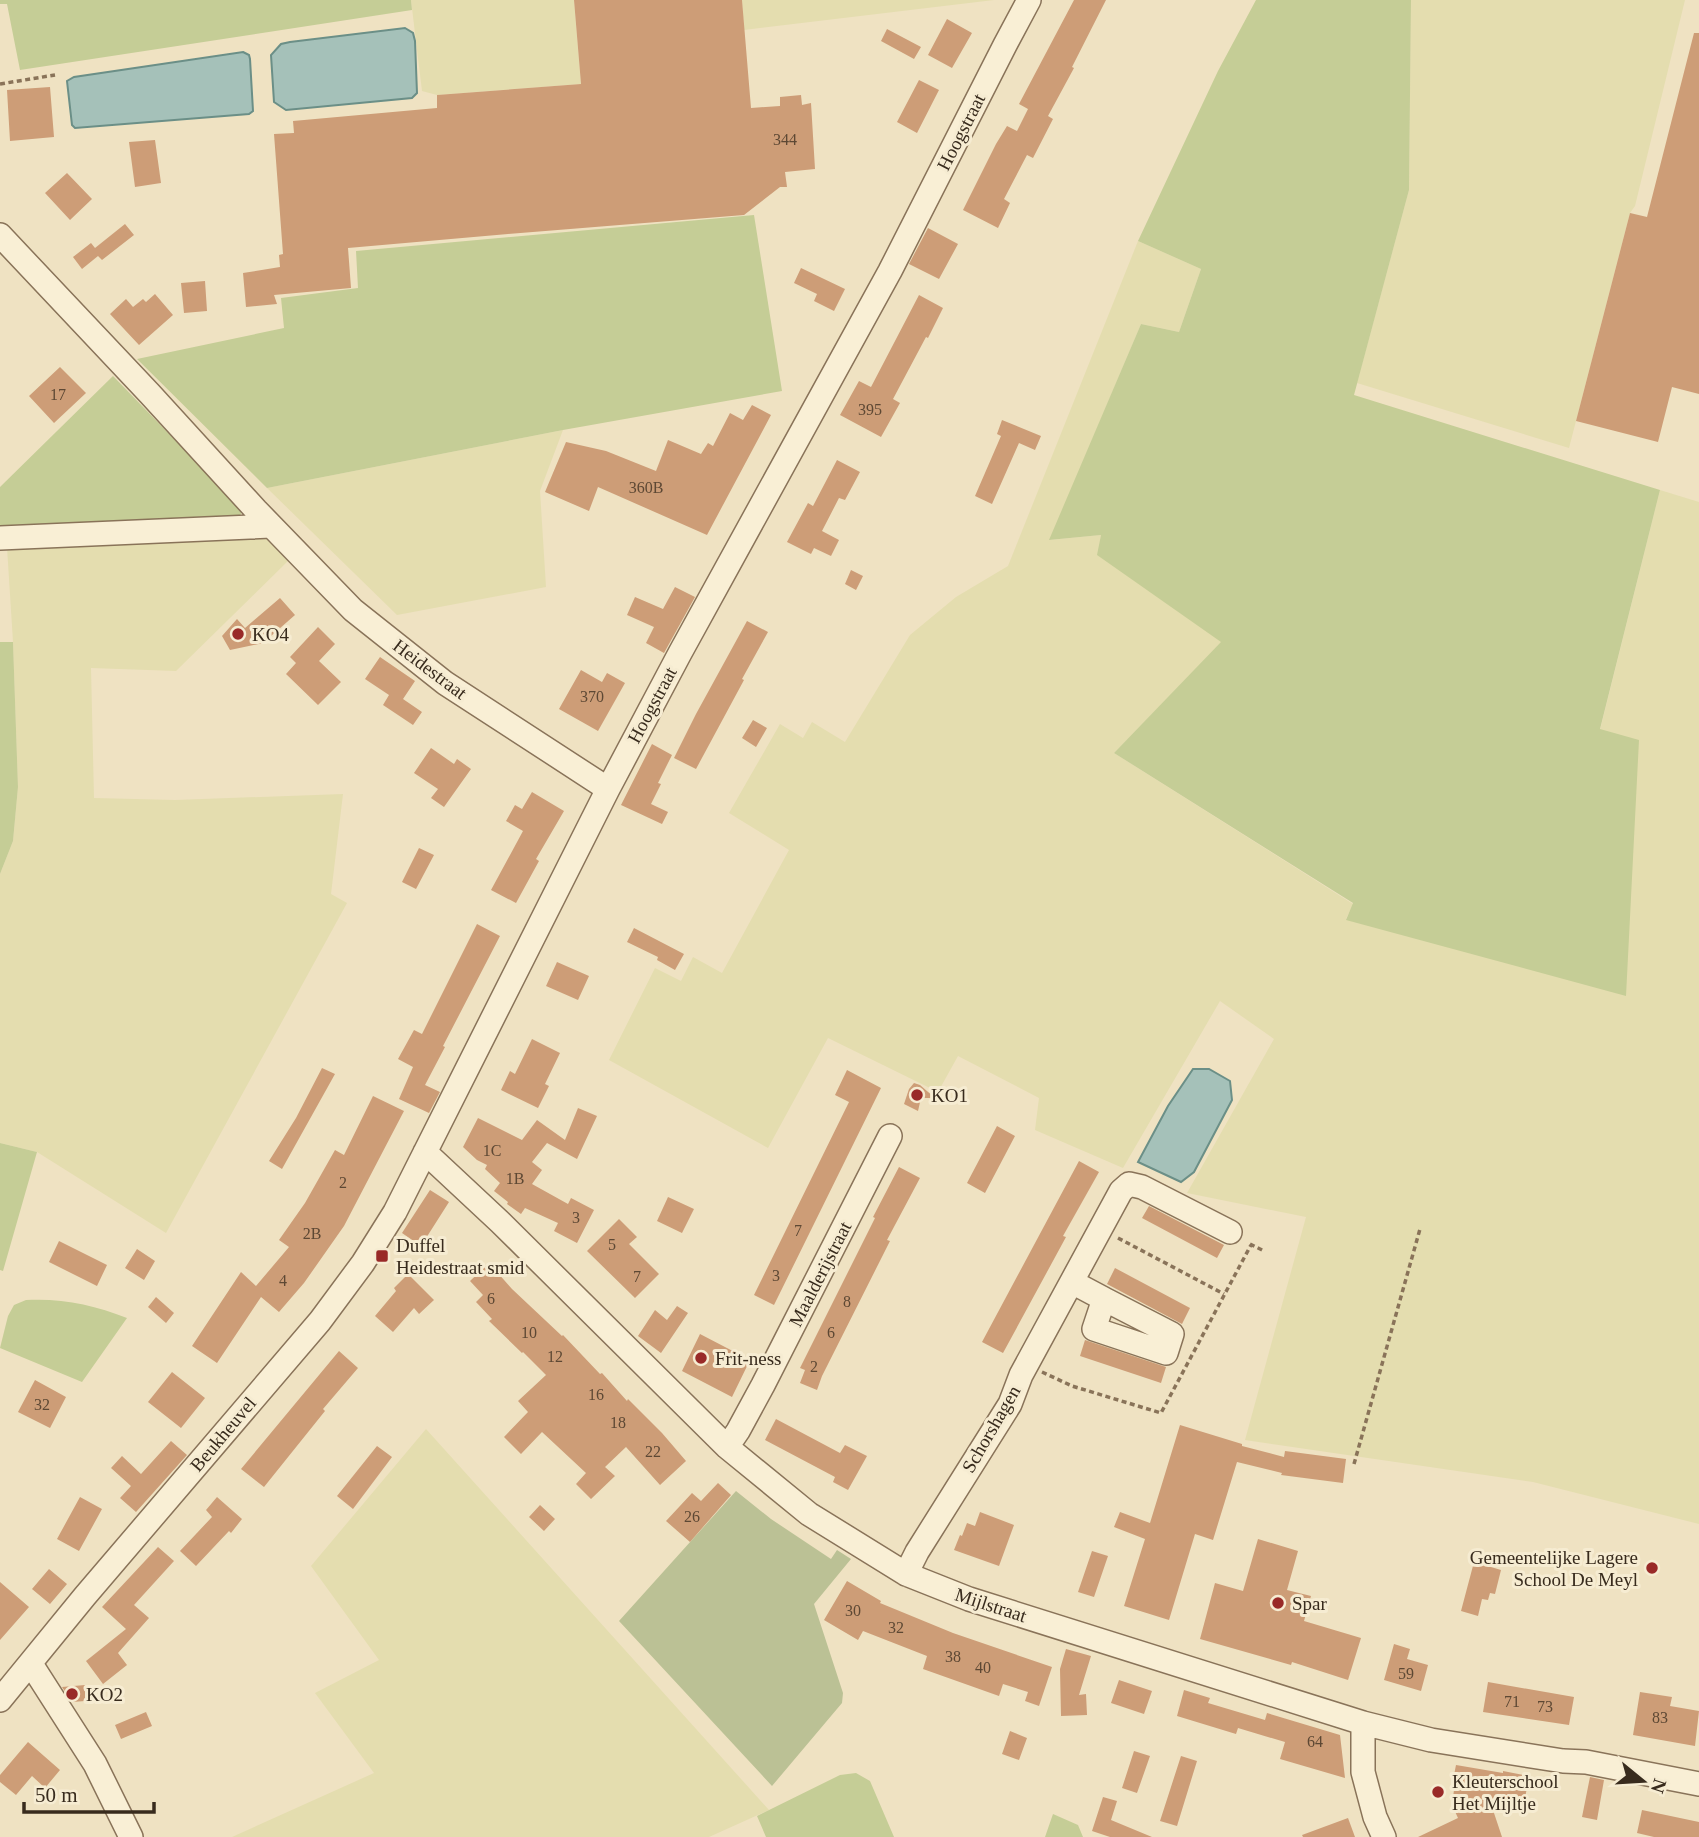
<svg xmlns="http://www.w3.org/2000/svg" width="1699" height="1837" font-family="Georgia,serif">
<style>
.farmland{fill:#e4ddaf}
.green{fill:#c5cd96}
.cemetery{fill:#bbc195}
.water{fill:#a5c1b9;stroke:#6b8f87;stroke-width:2}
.building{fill:#cd9d77}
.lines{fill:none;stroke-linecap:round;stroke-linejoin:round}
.minor-casing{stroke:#897359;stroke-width:26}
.path{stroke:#897359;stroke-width:3.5;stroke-dasharray:5 3.5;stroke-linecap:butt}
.minor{stroke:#f9efd5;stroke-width:23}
.poi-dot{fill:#992a28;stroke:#f6ecd2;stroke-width:2.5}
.labels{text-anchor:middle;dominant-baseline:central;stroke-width:6;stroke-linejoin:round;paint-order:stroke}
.number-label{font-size:16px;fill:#5d4834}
.street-label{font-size:19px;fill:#382b1d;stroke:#f6ecd2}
.poi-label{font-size:19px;fill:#382b1d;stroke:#f6ecd2;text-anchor:start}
</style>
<rect width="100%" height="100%" fill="#efe2c2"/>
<path class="farmland" d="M411,0H574L581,84L437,95L422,91Z
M742,0H994L744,30Z
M1411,0H1685L1635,206L1630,213L1569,448L1357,383L1409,190Z
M1138,241L1201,269L1179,332L1141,324L1050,540L1101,535L1098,555L1222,642L1114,753L1353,904L1346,919L1600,730L1660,490L1699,502V1524L1533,1482L1245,1440L1306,1217L1187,1193L1274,1039L1220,1001L1123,1168L1035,1130L1039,1098L958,1056L938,1092L828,1038L768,1148L609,1060L655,968L681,981L693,957L722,973L789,850L729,813L780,724L803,738L812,722L845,742L910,635L956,597L1008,566Z
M563,430L540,491L546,587L397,615L267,488Z
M263,534L288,561L176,671L91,668L94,798L175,800L343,794L331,894L347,903L166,1233L37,1152L0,1143V874L13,841L18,787L13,642L7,547Z
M426,1429L769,1810L709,1837H232L374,1773L315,1693L379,1660L311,1566Z"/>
<path class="green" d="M0,0H411L412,10L20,70L7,4H0Z
M1256,0H1411L1409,190L1354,395L1660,490L1600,729L1639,740L1626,996L1346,920L1353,903L1114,753L1221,642L1097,555L1101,535L1049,540L1141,324L1179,332L1201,269L1138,241L1218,71Z
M754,215L782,391L563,430L267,488L137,359L284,328L281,298L358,288L356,251Z
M113,376L241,508V514L234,521L0,526V487Z
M0,642H13L18,787L13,841L0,874Z
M0,1143L37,1152L3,1271L0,1270Z
M26,1300C62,1298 94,1305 127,1318L82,1382L0,1348L8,1316L14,1305Z
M856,1773L870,1781L894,1837H766L757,1816L840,1775Z
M1053,1814L1078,1825L1083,1837H1045Z"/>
<path class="cemetery" d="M736,1491L771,1519L831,1559L837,1550L851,1559L814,1604L843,1693L842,1703L772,1786L619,1621Z"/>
<path class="water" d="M405,28L413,33L415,41L417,93L412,98L286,110L274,102L271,55L281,44L290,42Z
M243,52L249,55L250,59L253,111L249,114L75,128L72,125L67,81L74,77Z
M1193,1069H1209L1230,1081L1232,1100L1194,1172L1181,1182L1138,1162L1168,1106Z"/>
<path class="building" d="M574,0H742L751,108L780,106V97L801,95L802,105L811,103L815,169L785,172L787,187H780L744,215L508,234L348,248L351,288L274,295L277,304L246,307L243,273L280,267L279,255L283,254L274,134L294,133L293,121L437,108V95L581,84Z
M1074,0H1106L1072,67L1074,68L1048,116L1053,119L1033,158L1027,155L1004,199L1010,203L998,228L963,210L996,144L1007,126L1017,131L1028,109L1019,104Z
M947,19L972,33L952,68L928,55Z
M887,29L921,47L914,59L881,41Z
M1694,33H1699V394L1672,387L1658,442L1576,421L1630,213L1647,217Z
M919,80L939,90L917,133L897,122Z
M50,87L54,137L10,141L7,90Z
M155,140L161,183L135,187L129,142Z
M67,173L92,199L70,220L45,193Z
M125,224L134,235L102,260L98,256L82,269L73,257L91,243L95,248Z
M928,228L958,244L939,279L909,264Z
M801,268L845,289L834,311L814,301L817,294L794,283Z
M205,281L207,311L184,313L181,283Z
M155,294L173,315L139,345L110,314L126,299L133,307L143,299L146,302Z
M919,295L943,308L928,338L926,337L893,399L900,403L881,437L840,415L859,381L871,387Z
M60,367L86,393L54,423L29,396Z
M752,405L771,415L707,535L598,487L589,511L545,492L566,442L606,451L656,471L668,440L701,454L708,443L713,446L730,413L743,420Z
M1002,420L1041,436L1035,450L1019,443L992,504L975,496L1001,436L997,434Z
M837,460L860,472L845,500L839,498L822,531L839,540L831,556L814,548L811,554L787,542L808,503L813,506Z
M851,570L863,576L856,590L845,584Z
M675,587L695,597L664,653L646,643L654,627L627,615L635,597L663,609Z
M280,598L295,615L263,643L230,650L222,636L237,619L245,628Z
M747,621L768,632L742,679L744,680L696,769L674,758L696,714Z
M318,627L335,644L319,661L341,682L318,705L286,674L296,663L290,657Z
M380,657L415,681L403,699L422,712L413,725L383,705L389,695L365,679Z
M581,670L602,682L607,673L625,683L598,731L559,709Z
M753,720L767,728L756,747L742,738Z
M652,744L672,755L658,783L661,784L651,804L668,812L662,824L621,805Z
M431,748L454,764L457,759L471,769L444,807L431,798L438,789L414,773Z
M532,792L564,811L536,859L539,861L516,903L491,890L523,831L506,821L515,805L522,809Z
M419,848L434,855L416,889L402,882Z
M477,924L500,936L443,1046L445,1047L425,1085L440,1092L429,1113L399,1099L413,1067L398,1059L414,1030L422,1034Z
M634,928L684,954L675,970L657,960L658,957L627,942Z
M557,962L589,976L578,1000L546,986Z
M532,1039L560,1053L545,1084L549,1086L538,1108L501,1090L510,1071L515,1074Z
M322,1068L335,1074L282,1169L269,1161L296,1118Z
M847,1070L881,1088L774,1305L754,1295L849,1102L835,1095Z
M914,1083L920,1085L935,1098H921L918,1111L904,1104L909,1089Z
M373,1096L404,1111L344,1226L304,1283L279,1312L261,1297L217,1363L192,1346L241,1272L256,1286L289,1247L279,1240L305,1203L335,1150L344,1155Z
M578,1108L597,1116L577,1159L547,1143L532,1162L542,1170L532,1184L568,1204L571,1198L594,1210L577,1243L554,1231L558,1223L525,1208L521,1214L507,1204L508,1202L494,1191L500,1183L485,1169L487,1165L477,1160L463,1147L478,1118L522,1140L537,1120L565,1140Z
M997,1126L1015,1136L985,1193L967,1183Z
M1079,1161L1099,1172L1063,1236L1066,1237L1003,1353L982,1342Z
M899,1167L920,1178L887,1240L890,1241L822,1376L817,1390L800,1383L805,1370L800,1368L875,1218L873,1217Z
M430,1190L449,1202L421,1246L402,1233Z
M668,1197L694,1209L682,1233L657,1221Z
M1149,1206L1224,1245L1217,1258L1142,1218Z
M619,1219L637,1237L629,1244L659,1274L635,1298L587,1251Z
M59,1241L107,1265L97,1286L49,1262Z
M137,1249L155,1261L144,1280L125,1268Z
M489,1263L512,1289L562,1336L563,1335L600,1374L602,1373L627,1401L628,1399L662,1433L686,1461L660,1485L626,1447L605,1467L615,1476L591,1499L576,1484L586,1473L542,1432L521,1454L504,1437L528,1412L518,1401L546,1375L523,1352L522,1353L489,1321L492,1319L476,1302L483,1295L470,1281Z
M1115,1268L1190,1308L1182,1324L1107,1284Z
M408,1274L434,1300L419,1314L414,1308L393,1332L375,1316L396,1291L394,1288Z
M156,1297L174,1313L166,1323L148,1307Z
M677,1306L688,1313L661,1353L638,1336L655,1310L667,1320Z
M700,1334L750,1360L732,1397L682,1371Z
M1085,1340L1166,1367L1161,1383L1080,1356Z
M339,1351L358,1368L323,1409L325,1411L264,1487L241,1469Z
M172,1372L205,1398L181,1428L148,1402Z
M35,1380L66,1397L50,1428L18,1412Z
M776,1419L840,1453L845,1445L867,1456L848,1490L833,1482L835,1477L765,1440Z
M1180,1425L1242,1444V1446L1284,1457L1285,1451L1346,1459L1343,1483L1281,1475L1282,1473L1237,1462L1213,1540L1195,1534L1169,1620L1124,1606L1145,1539L1114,1527L1120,1512L1150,1523Z
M171,1441L187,1455L136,1512L120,1498L131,1486L111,1468L122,1456L141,1474Z
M377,1446L392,1457L353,1509L337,1496Z
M718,1483L731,1495L690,1542L666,1521L692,1493L701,1501Z
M80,1497L102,1509L79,1551L57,1539Z
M217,1497L242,1519L231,1533L229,1531L196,1566L180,1551L212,1517L206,1510Z
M540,1505L555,1519L544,1531L529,1517Z
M980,1512L1014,1525L999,1566L954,1550L960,1535L962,1536L967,1523L975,1526Z
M1258,1539L1298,1551L1287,1590L1311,1596L1304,1621L1361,1638L1348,1680L1292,1662L1291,1665L1200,1639L1215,1583L1243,1591Z
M158,1547L174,1561L134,1605L149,1618L118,1653L127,1665L103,1684L86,1661L126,1629L102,1607Z
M1092,1551L1108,1556L1094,1597L1078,1592Z
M1474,1562L1501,1570L1495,1594L1490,1593L1488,1600L1482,1599L1478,1616L1461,1611Z
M49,1569L67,1584L50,1604L32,1589Z
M847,1581L881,1601L880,1603L953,1633L1052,1667L1039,1706L1025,1701L1028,1692L1003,1684L999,1696L923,1669L927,1656L863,1631L858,1640L824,1620Z
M0,1582L29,1607L0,1640Z
M1394,1644L1410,1649L1407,1659L1428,1665L1421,1691L1384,1680Z
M1066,1649L1091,1656L1079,1695L1086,1694L1087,1715L1061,1716L1060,1669Z
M1119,1680L1152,1691L1144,1714L1111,1703Z
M1488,1682L1574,1697L1569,1725L1483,1712Z
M85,1685V1701L72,1702L62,1687Z
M1184,1690L1210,1698L1208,1703L1265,1720L1267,1713L1340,1735L1345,1778L1280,1759L1285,1742L1238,1728L1236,1734L1177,1716Z
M1640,1692L1672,1697L1670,1706L1699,1711L1695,1746L1633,1735Z
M146,1712L152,1726L121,1739L115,1725Z
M1010,1731L1027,1738L1019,1760L1002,1754Z
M28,1742L60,1770L45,1788L32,1776L16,1795L0,1782V1775Z
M1134,1751L1150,1756L1137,1793L1122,1788Z
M1181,1756L1197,1761L1177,1826L1160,1821Z
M1456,1765L1503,1773V1771L1529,1776L1524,1804L1489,1798L1502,1837H1418L1458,1818L1452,1805L1454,1790H1451Z
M1590,1777L1604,1780L1597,1820L1582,1817Z
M1103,1797L1117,1801L1111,1820L1152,1837H1110L1092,1831Z
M1642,1810L1699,1822V1837H1654L1637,1833Z
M1348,1818L1355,1837H1303L1302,1835Z"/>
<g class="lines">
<defs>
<path id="minor" d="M0,235L150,394L256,510L353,610L445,683L608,789
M0,538L271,526
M425,1152L500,1222L727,1447L809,1514L906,1574L969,1599L1363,1723L1431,1740L1563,1761L1586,1762L1699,1784
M1072,1282L1104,1299L1094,1329L1166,1353L1172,1334L1104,1299
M727,1447L738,1431L763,1385L890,1136
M906,1574L917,1552L1010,1404L1021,1375L1121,1191L1129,1184L1142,1187L1230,1232
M31,1664L95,1764L131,1837
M0,1700L85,1596L320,1321L363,1263L395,1212L608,789L680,653L890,271L1005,45L1029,0
M1363,1723V1772L1375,1817L1384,1837"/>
</defs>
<use href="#minor" class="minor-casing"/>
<path class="path" d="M0,84L55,75
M1118,1238L1224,1294
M1250,1244L1264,1251
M1042,1372L1072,1386L1161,1413L1251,1245
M1354,1464L1420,1229"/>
<use href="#minor" class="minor"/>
</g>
<g class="poi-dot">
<circle cx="238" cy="634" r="7"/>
<circle cx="917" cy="1095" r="7"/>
<rect x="375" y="1249" width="14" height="14" rx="3.5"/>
<circle cx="701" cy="1358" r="7"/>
<circle cx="1652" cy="1568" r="7"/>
<circle cx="1278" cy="1603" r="7"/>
<circle cx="72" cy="1694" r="7"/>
<circle cx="1438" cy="1792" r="7"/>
</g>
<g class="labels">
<g class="number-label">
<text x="785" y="139">344</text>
<text x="58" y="394">17</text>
<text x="870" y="409">395</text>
<text x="646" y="487">360B</text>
<text x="592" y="696">370</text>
<text x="492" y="1150">1C</text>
<text x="515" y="1178">1B</text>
<text x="343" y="1182">2</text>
<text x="576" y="1217">3</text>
<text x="798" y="1230">7</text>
<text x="312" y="1233">2B</text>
<text x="612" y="1244">5</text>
<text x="776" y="1275">3</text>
<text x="637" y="1276">7</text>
<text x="283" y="1280">4</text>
<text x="491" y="1298">6</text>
<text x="847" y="1301">8</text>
<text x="529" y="1332">10</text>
<text x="831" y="1332">6</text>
<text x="555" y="1356">12</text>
<text x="814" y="1366">2</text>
<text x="596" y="1394">16</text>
<text x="42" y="1404">32</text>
<text x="618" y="1422">18</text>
<text x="653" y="1451">22</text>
<text x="692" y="1516">26</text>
<text x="853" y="1610">30</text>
<text x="896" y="1627">32</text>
<text x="953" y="1656">38</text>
<text x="983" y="1667">40</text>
<text x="1406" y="1673">59</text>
<text x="1512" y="1701">71</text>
<text x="1545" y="1706">73</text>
<text x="1660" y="1717">83</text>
<text x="1315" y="1741">64</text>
</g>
<g class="street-label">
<text transform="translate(961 132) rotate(-63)">Hoogstraat</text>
<text transform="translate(430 669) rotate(37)">Heidestraat</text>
<text transform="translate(652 705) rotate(-62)">Hoogstraat</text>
<text transform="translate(820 1274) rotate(-63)">Maalderijstraat</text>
<text transform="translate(991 1429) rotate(-60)">Schorshagen</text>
<text transform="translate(223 1434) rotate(-50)">Beukheuvel</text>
<text transform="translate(991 1605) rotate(18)">Mijlstraat</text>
</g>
<g class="poi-label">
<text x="252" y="634">KO4</text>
<text x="931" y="1095">KO1</text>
<text x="396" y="1245">Duffel<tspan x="396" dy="22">Heidestraat smid</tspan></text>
<text x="715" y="1358">Frit-ness</text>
<text x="1638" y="1557" text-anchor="end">Gemeentelijke Lagere<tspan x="1638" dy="22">School De Meyl</tspan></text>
<text x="1292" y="1603">Spar</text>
<text x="86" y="1694">KO2</text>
<text x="1452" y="1781">Kleuterschool<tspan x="1452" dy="22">Het Mijltje</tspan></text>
</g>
</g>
<g transform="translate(1643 1781) rotate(108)" stroke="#f6ecd2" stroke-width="5" paint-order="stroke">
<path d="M0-5L12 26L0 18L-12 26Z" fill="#382b1d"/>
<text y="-10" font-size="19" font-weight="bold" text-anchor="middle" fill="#382b1d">N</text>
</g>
<path d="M24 1802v10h130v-10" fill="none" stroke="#382b1d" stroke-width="3.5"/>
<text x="35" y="1802" font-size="21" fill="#382b1d" stroke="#f6ecd2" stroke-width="5" paint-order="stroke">50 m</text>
</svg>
